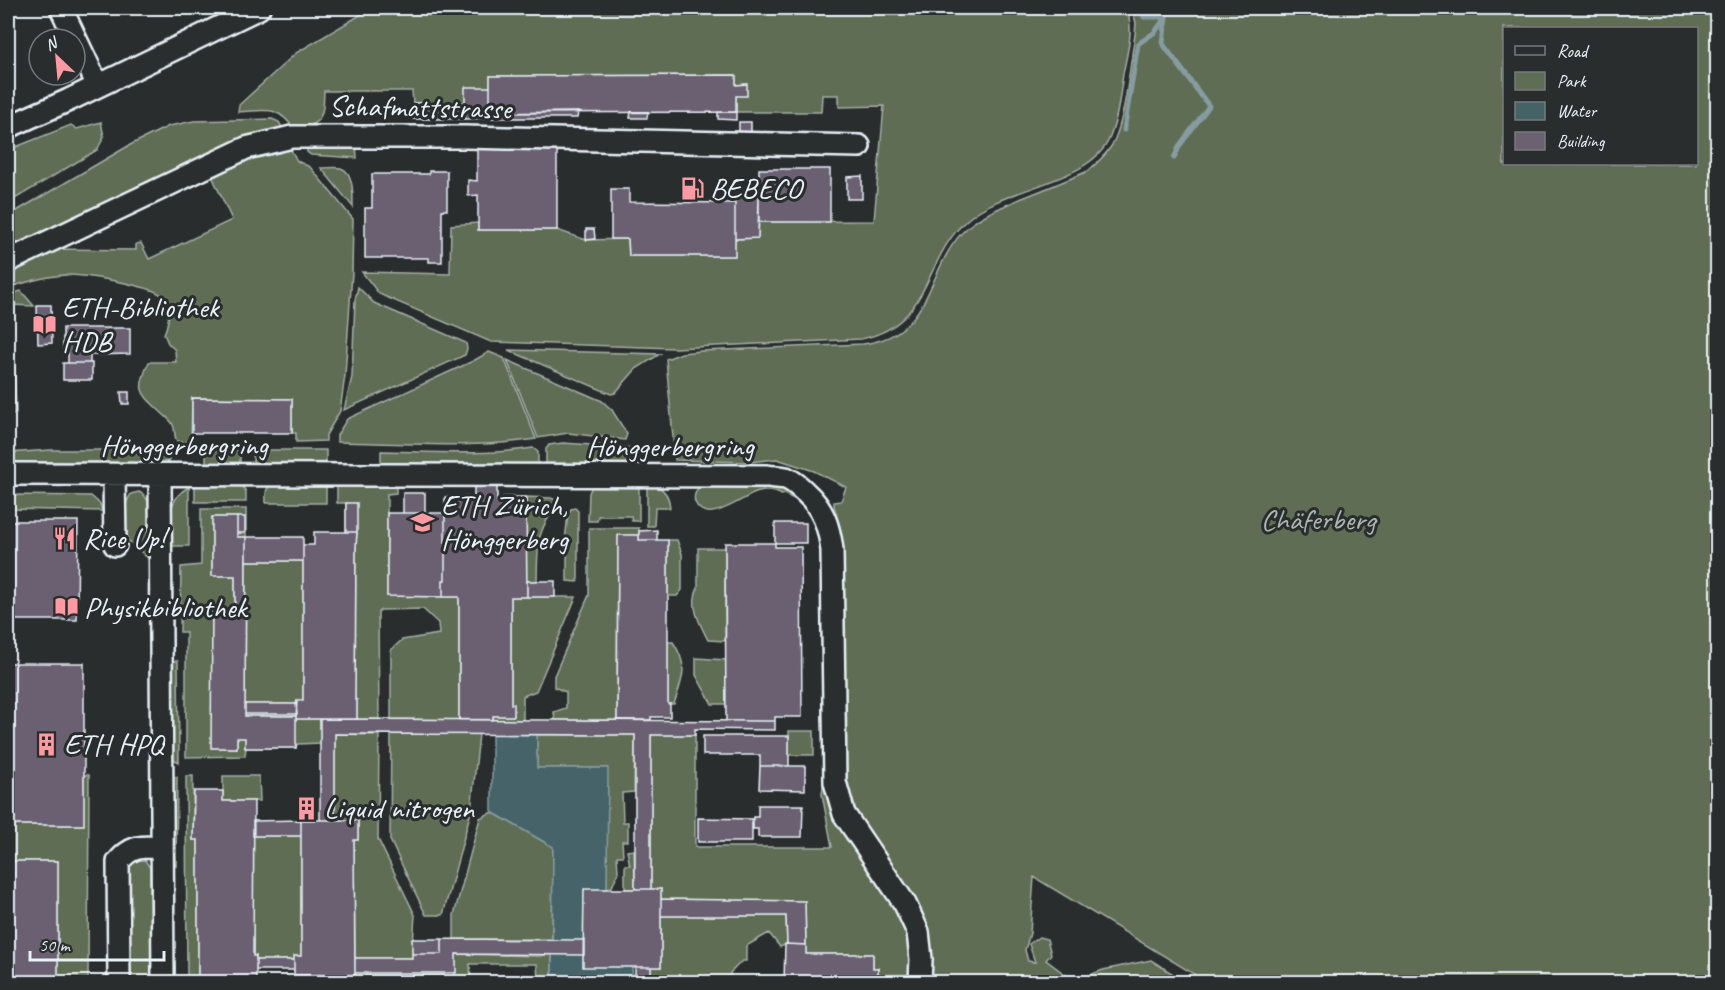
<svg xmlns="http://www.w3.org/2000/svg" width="1725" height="990" font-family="Caveat,sans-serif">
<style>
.green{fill:#5f6d55;stroke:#a4afa6;stroke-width:1.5;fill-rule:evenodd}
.water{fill:#456367;stroke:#869ca1;stroke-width:1.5}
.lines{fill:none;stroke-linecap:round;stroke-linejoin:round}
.stream{stroke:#869ca1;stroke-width:5}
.building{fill:#6b6171;stroke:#e8f1f8;stroke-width:1.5}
.minor-casing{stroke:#e8f1f8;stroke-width:26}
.minor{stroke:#2a2d2e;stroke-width:21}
.labels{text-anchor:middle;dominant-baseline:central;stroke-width:6;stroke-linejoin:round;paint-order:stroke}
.street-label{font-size:30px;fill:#e8f1f8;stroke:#2a2d2e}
.poi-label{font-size:30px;fill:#e8f1f8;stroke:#2a2d2e;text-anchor:start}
.park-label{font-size:30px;fill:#aab6af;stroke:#2a2d2e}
</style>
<rect width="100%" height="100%" fill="#2a2d2e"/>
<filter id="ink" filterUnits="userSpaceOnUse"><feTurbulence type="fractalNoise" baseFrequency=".0167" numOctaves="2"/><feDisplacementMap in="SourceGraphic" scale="12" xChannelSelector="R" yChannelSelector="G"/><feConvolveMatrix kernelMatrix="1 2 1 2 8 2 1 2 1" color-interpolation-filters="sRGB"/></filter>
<g filter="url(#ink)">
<path class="green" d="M372,8H1126C1135,28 1127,53 1123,74C1120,95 1118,117 1110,137C1091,184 1005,186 968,219C922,259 932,325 861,339L675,348L491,342L379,294L362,272L450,274L451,225L478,223V230H557L586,240L628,239L629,256H734L735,239L758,238L759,222L874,221L884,106L839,107V95H822L821,112H736V96L746,84L736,85L735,75L490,76V87L465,103H413L412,91H324C323,117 323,124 295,130C277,104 266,111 238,112L239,105L296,53Z
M1132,8H1717V982H1203L1194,974L1034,877L1030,933L1025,950L1028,961L1035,962L1029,944L1039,937L1047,939L1051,954L1046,960L1074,981L1103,970L1151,960L1186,982H930L932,954L930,933L923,914L914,897L860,819L850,797L846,781L841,726L843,549L840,527L834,506V502L841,501L846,487L814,471L777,459L749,462L675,460L666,359L682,353L701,351L863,344C936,335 925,264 968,227C983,214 1002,207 1020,199C1043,190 1065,181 1088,171C1096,164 1104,157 1110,148C1125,127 1130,62 1135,35L1136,23ZM1504,28H1696V164H1504Z
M272,119L279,122L284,131L8,251V216L130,145L169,126L194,121Z
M101,122L104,137L97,150L8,203V150L71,125L77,129Z
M356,144L357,158L311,155L307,152V145Z
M289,146L297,161L310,167L353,219L352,273L345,375L340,411L326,435V441L296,442V433H292V399L192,398L191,443L178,442C173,437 176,431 173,425C172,421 166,417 163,414C141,393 135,392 149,362H176L175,350L168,343L164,334C169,322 172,306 161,295C152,286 82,274 66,275C46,276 26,282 8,288V269L50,249L136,250V244L141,243L149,259L232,220L211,174L252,156Z
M321,168C327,168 335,167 341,168C354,172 353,196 353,207Z
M358,287L374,303L466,343L467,349L465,355L344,410L352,377L355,300Z
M21,291L34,306L8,305V295Z
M8,344L14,355L16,413L8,418Z
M508,350L660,354L636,369L615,393L611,394Z
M489,352L504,358L536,439C472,449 402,443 337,442V435L347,419L473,361Z
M507,360L602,401L612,410L627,434L625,440L568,433L538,438Z
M563,443L636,448L641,466L546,465V449L549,445Z
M533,448L538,452V465H381V451C431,452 484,456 533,448Z
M51,450H169V464H8V453Z
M206,450H240V465H206Z
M253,450H326V465H253Z
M273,484H326V503H266C266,495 264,488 273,484Z
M337,484H396V493L387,494V596L459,597V720L391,719V650L402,640L439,634L438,623L423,609L381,610L378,612L379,719H357V701L355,700L356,547L357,533L346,532V503H337Z
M593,484L639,485V521H632L631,516H598L597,521H588L589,493Z
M195,485H242L246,492V502H195Z
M647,485C661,485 669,493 670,508H655L654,526H647Z
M701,485H770L782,488L801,498L822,534L826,721H822L821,543L811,515L798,501L784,494L782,495C775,491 767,490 759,492C745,494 706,529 695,502C693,495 696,491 701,485Z
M189,487V546H170C170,524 166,498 189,487Z
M139,492L144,495L150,504L154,564L127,539L125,505L131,494Z
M8,495L91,496L100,504L102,511L8,509Z
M526,497L551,498L560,502C535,531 538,545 537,581H526Z
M575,508L578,511V582L567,581V553L564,550L568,514L571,509Z
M201,509H246V537H237V517H212V575L235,576V612H232V610H221L220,613H212V748H237V738L245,716H296L297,719H320L321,743L297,744L296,748H246L245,756L186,757V632H180L181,567L201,565Z
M589,528H639V535L618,536L617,720H555L554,712L566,708V692L554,687V676L589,595Z
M668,540H677L682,554V590L677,596H668Z
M698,548H725V641L708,640C700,624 689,606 698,588Z
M246,561H303V700H297L296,704H245Z
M511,597H576L536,691L523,696V720H493V716H514L511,704Z
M668,642H673C689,666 683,678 674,704H668Z
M696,658L726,660V704H712L696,675Z
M169,661H178L179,762L173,759L170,754Z
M789,731H814V755H789Z
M335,734L379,735L378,839L415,915L412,958H355L354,840H358V821L335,820Z
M391,734H479L471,811L443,915H426L390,840Z
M537,735H635L634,792L622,793L623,822H628V841H622L623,856H617L618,872L612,887L607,888V768H537Z
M651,735H695V847H832L822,794L825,772L880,880L908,928L912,975L878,976V968H873V954H806L805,902L661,899V889H651Z
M84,775H89L88,982H58V861H8V825H83Z
M186,776H193V840H198V982H187Z
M223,776H259L260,801H223Z
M174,777H177L176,867L169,850V780Z
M492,812L553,847L552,939H454V915L480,818Z
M253,836H301V956H295L294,960H256V956H253Z
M634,850L635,889H625V865H630L627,851Z
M135,858L145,860L150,868L151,982H125L126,865Z
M661,916H786L787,944L780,947L769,933L746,946V961H742L730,973V980H709L708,982H663L660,980L651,979V967H661Z
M456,954L539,956L552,954V982H528V981L538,980L537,964H470L471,982H454Z
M355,973H444V982H338V975H354Z"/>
<path class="water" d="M492,734L537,735V768H608L607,889L584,890L583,966L632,967L633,982H552L553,847L492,812Z"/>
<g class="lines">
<path class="stream" d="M1139,8L1144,17H1166
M1166,17L1163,44L1209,106L1180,145L1174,158
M1124,130L1138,44L1155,32L1165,18"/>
</g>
<path class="building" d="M736,75V85L747,84V96H736V112L490,113V76Z
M465,87H490V118L465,119Z
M413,103H465V119H413Z
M578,112L577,118H490V113Z
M631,112H648L647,118H630Z
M718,112H736V120L718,119Z
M739,122H751V132H739Z
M477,147L557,148V230H478V195L468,196V180L477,181Z
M759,169H830V222H759Z
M429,171H447V210H442V262H429V258H365V208H372V174H429Z
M862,176V199H847V177Z
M611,189H629V202L735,203V256H629L628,239H611Z
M735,195H759L758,238L735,239Z
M586,229H594L595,239L586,240Z
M37,305H51L52,343L38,344Z
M63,328H130V354L90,355V363H68V354H63Z
M63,363H92V380H63Z
M121,392H129V404H122Z
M192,398L292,399V433H192Z
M474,487H497V501H503V497H526L527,597H511V704H514V716H493V720H459V597H443V580H445V497H468V501H474Z
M403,493H425V513H403Z
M346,503H357V532H346Z
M387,513H445V580H443V597L387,596Z
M212,517H237V537H246L245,716H296V748H245V738H237V748H211L212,613H220V610H232V612H235V576H212Z
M237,517H245V533H237Z
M8,521H78L77,620H8Z
M775,523H806V543H775Z
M657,530V540H639V531Z
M314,532H357L356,547L355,700H357V719H296L297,700H303V545H314Z
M618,535H639V540H668V704H670V717H651V720H617Z
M246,537H303V561H246Z
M725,543H775V547H801L802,717H775V721H726Z
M527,581H555V597H527Z
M8,663H84V825H8Z
M245,704H296L297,714H245Z
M320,719L775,721V730L695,729V735H651V889H635V735L335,734V820H320Z
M703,736H789V766H760V755H703Z
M760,766H805V790L759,789Z
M194,791H223V801H254L253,956H256V982H198V840H193Z
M758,805H803L802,837H758V829H753V817H758Z
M698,818L752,819V842H698Z
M301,820H358V840H354L355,975H294V956H301Z
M301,820V836H253V821Z
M8,861H58V982H8Z
M584,889H661V967H583Z
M661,899L805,901L806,945L787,944L786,916H661Z
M412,939H442V954H412Z
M442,939L584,940V955L456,954V973H355V958H412V954H442Z
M785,944L806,945V954H873V968H878V976L864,975V982H784Z
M256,960H294V970H256Z
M635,967H651V982H635Z
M314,975H338V982H314Z"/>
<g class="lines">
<defs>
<path id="minor" d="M61,8L98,86
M8,127L69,100L259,8
M8,261L246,148L292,137H465L859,146
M8,474L767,476C773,477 780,477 786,478C793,481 800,487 805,492C823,508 829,526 832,550L835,782L844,814L905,904L918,932L921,959L920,982
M114,475L115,545
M160,475L163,982
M119,982L118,862C132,845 141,847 162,847"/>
</defs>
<use href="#minor" class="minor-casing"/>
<use href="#minor" class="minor"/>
</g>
</g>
<defs>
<symbol id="fuel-bare" viewBox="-9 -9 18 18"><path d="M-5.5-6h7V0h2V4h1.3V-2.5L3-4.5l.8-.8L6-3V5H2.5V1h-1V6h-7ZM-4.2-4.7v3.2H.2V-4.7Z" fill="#ff9aa2" stroke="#2a2d2e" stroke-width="2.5" paint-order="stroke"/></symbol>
<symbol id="library-bare" viewBox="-9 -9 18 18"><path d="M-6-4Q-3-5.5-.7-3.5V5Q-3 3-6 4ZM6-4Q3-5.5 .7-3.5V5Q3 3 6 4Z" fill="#ff9aa2" stroke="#2a2d2e" stroke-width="2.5" paint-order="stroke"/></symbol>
<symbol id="university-bare" viewBox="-9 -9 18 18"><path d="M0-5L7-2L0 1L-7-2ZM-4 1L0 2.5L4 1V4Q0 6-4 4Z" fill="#ff9aa2" stroke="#2a2d2e" stroke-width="2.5" paint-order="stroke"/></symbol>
<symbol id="restaurant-bare" viewBox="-9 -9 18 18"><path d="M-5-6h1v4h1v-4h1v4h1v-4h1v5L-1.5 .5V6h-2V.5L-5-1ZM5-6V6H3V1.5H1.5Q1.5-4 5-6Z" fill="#ff9aa2" stroke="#2a2d2e" stroke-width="2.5" paint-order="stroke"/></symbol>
<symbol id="building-bare" viewBox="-9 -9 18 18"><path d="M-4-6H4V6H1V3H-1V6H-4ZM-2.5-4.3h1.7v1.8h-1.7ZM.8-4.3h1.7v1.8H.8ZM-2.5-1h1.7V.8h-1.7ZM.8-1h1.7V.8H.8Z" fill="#ff9aa2" stroke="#2a2d2e" stroke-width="2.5" paint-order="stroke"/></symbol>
</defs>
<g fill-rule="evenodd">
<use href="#fuel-bare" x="676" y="172" width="33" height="33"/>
<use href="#library-bare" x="28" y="308" width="33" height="33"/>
<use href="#university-bare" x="406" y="506" width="33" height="33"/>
<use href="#restaurant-bare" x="48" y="522" width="33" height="33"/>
<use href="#library-bare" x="50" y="590" width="33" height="33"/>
<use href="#building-bare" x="30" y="728" width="33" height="33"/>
<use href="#building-bare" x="290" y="792" width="33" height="33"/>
</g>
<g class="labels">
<g class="street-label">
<text transform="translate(420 107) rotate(1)">Schafmattstrasse</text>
<text x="184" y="445">Hönggerbergring</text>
<text x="670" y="446">Hönggerbergring</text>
</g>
<g class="poi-label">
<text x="710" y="188">BEBECO</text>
<text x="62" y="307">ETH-Bibliothek<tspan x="62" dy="34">HDB</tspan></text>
<text x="441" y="505">ETH Zürich,<tspan x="441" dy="34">Hönggerberg</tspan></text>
<text x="83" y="538">Rice Up!</text>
<text x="84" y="607">Physikbibliothek</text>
<text x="64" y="744">ETH HPQ</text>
<text x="324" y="808">Liquid nitrogen</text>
</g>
<g class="park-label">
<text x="1318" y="519">Chäferberg</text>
</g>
</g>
<rect width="1725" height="990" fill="none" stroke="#2a2d2e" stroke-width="30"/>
<rect x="15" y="15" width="1695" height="960" fill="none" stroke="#e8f1f8" stroke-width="2" filter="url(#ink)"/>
<rect x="1503" y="27" width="195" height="138" fill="#2a2d2e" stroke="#767b7f" stroke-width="1.5"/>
<rect x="1515" y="46" width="30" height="9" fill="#2a2d2e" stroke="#767b7f" stroke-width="1.5"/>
<text x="1557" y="57" font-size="18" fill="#e8f1f8">Road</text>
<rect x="1515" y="72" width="30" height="18" fill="#5f6d55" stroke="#767b7f" stroke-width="1.5"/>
<text x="1557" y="87" font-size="18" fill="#e8f1f8">Park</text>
<rect x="1515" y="102" width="30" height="18" fill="#456367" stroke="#767b7f" stroke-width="1.5"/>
<text x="1557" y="117" font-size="18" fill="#e8f1f8">Water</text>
<rect x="1515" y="132" width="30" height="18" fill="#6b6171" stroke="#767b7f" stroke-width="1.5"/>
<text x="1557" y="147" font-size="18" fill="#e8f1f8">Building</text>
<g transform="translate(57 57) rotate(334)"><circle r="28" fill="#2a2d2e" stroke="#767b7f" stroke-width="1.5"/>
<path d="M0-4.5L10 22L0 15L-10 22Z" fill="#ff9aa2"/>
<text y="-9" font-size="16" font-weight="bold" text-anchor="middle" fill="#e8f1f8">N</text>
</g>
<path d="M30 951v9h134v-9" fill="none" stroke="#e8f1f8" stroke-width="3"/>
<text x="39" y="951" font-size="18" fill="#e8f1f8" stroke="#2a2d2e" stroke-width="4.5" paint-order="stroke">50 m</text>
</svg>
